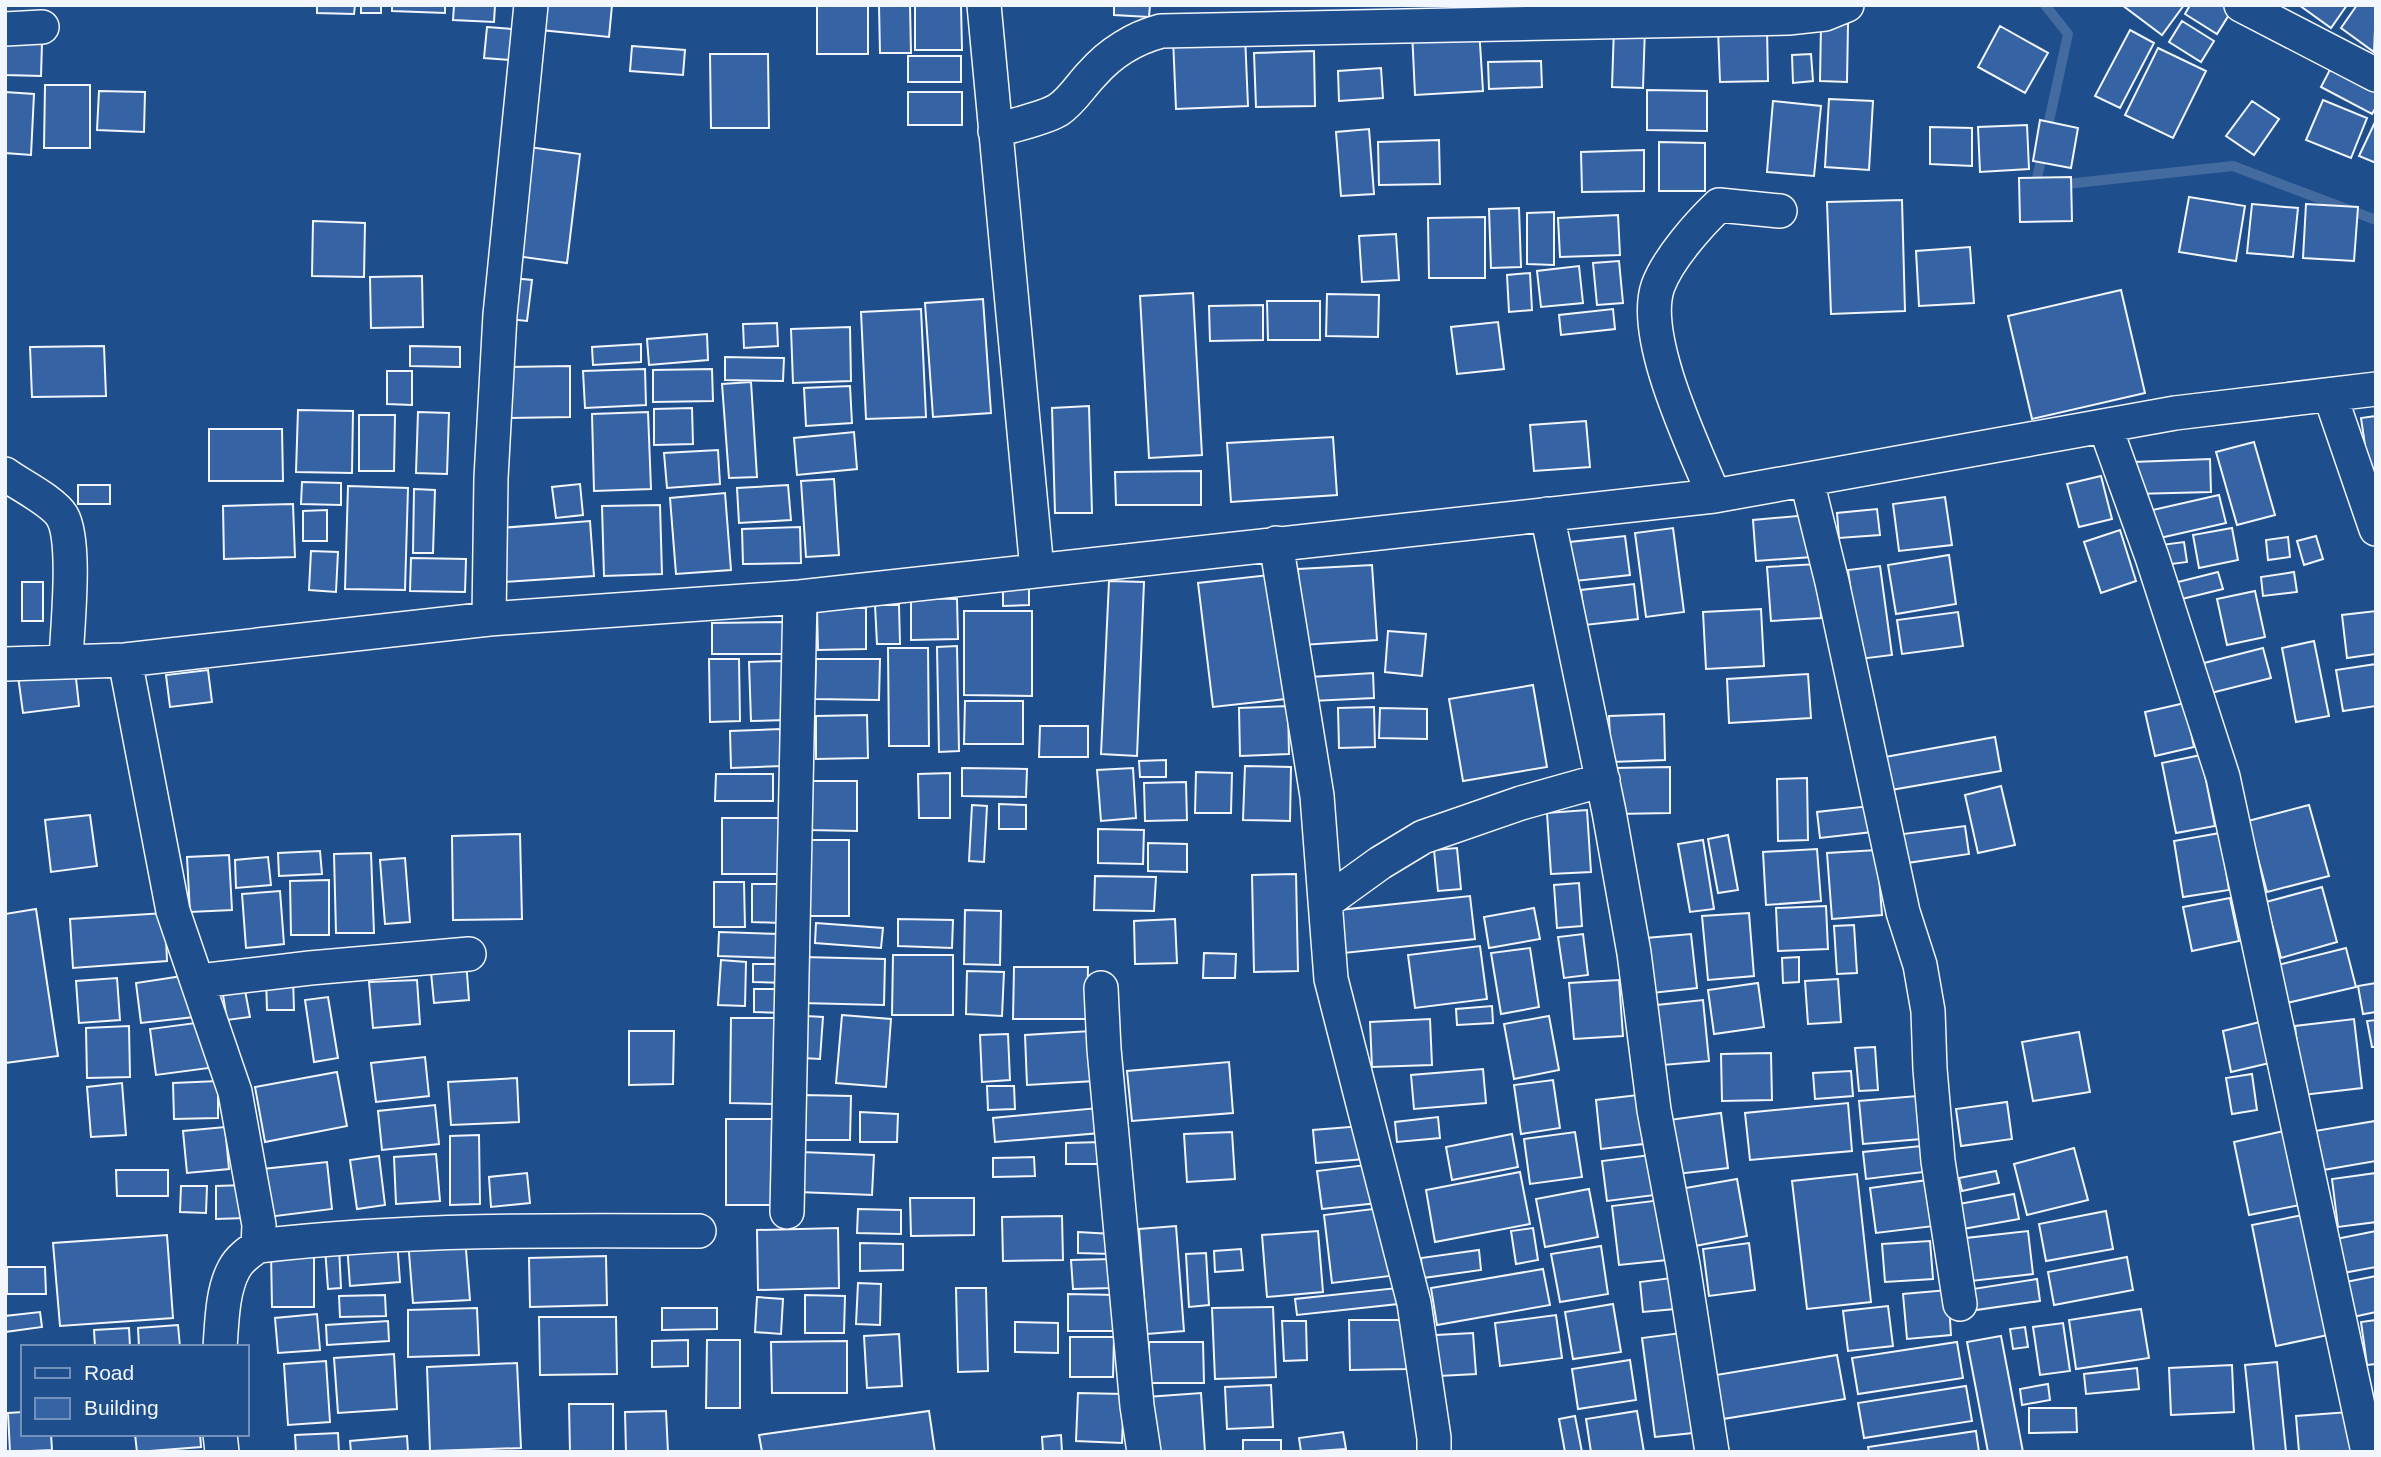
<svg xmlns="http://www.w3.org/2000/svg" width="2381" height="1457" font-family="Helvetica,sans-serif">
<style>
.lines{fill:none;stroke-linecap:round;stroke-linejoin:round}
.stream{stroke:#446ba0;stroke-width:10}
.building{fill:#3563a3;stroke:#f2f6ff;stroke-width:2}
.minor-casing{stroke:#f2f6ff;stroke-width:36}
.minor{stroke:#1f4e8c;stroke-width:33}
</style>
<rect width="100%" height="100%" fill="#1f4e8c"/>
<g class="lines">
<path class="stream" d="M2045,5L2068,34L2046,135
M2057,185L2233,166L2376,220
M2038,187H2035L2043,151"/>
</g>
<path class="building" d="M317,5H355L354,14L317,13Z
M361,5H381V13H361Z
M392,5H445V13L392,11Z
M454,5H495L494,22L453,20Z
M544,5H612L609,37L541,30Z
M817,5H868V54H817Z
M879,5H910L911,53H880Z
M915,5H961L962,50H915Z
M1114,5H1150L1149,17L1114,15Z
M2122,5H2184L2162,35Z
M2190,5H2224L2232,10L2217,34L2185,14Z
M2299,5H2347L2331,28Z
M2357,5L2376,6L2374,52L2341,28Z
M2182,21L2214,41L2201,62L2169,42Z
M1821,24H1848L1847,82L1820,81Z
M2000,26L2048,53L2025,93L1978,67Z
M487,27L525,30L522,61L484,58Z
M1614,27H1645L1643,88L1612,87Z
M1767,27L1768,81L1720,82L1718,29Z
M1479,28L1483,91L1415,95L1412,31Z
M2130,30L2154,43L2120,108L2095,96Z
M1245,35L1248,106L1176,109L1173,38Z
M5,41L42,43L41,76L5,75Z
M632,46L685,50L683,75L630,71Z
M2158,48L2206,71L2173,138L2125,115Z
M1314,51L1315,106L1256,107L1254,53Z
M710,54H768L769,128H711Z
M1811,54L1813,81L1793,83L1792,55Z
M908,56H961V82H908Z
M2335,60L2376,82V107L2372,114L2321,87Z
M1541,61L1542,87L1489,89L1488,62Z
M1381,68L1383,98L1339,101L1338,71Z
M45,85H90V148H44Z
M1647,90L1707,91V131L1647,130Z
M99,91L145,92L144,132L97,130Z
M5,92L34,94L31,155L5,153Z
M908,92H962V125H908Z
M1829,99L1873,101L1869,170L1825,167Z
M2323,100L2367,118L2351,158L2306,140Z
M1773,101L1821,106L1814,176L1767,172Z
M2252,101L2279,119L2254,155L2226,136Z
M2040,120L2078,128L2071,168L2033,161Z
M2376,120V163L2359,156Z
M2027,125L2029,169L1980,172L1978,127Z
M1930,127L1972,128V166L1930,164Z
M1369,129L1374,194L1341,196L1336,132Z
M1439,140L1440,184L1379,185L1378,142Z
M1659,142L1705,143V191H1659Z
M529,147L580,154L567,263L516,256Z
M1644,150V191L1582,192L1581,152Z
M2071,177L2072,221L2020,222L2019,178Z
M2189,197L2245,206L2236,261L2179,252Z
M1902,200L1905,311L1831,314L1827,202Z
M2252,204L2298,208L2293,257L2247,253Z
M2306,204L2358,207L2354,261L2303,258Z
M1519,208L1521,267L1491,268L1489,209Z
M1554,212V265L1527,264V213Z
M1618,215L1620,255L1560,257L1558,218Z
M1485,217V278H1429L1428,218Z
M313,221L365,223L364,277L312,276Z
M1396,234L1399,280L1362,282L1359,236Z
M1970,247L1974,303L1919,306L1916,251Z
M1619,261L1623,303L1597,305L1593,263Z
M1579,266L1583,303L1541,307L1537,271Z
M1530,273L1532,310L1509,312L1507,275Z
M422,276L423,327L371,328L370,277Z
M512,278L532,280L527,321L508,319Z
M2121,290L2145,393L2032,419L2008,316Z
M1193,293L1202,455L1149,458L1140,296Z
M1327,294L1379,295L1378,337L1326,336Z
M983,299L991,413L933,417L925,303Z
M1267,301H1320V340H1268Z
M1263,305V340L1210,341L1209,306Z
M921,309L926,417L866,419L861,312Z
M1613,309L1615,329L1561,335L1559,315Z
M1498,322L1504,369L1457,374L1451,327Z
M777,323L778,346L744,348L743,324Z
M850,327L851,381L793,383L791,329Z
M707,334L708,360L649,365L647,339Z
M641,344V362L593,365L592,347Z
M104,346L106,396L32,397L30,347Z
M410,346L460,347V367L410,366Z
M725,357L784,358L783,381L725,380Z
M570,366V417L510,418L509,367Z
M645,369L646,405L585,408L583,371Z
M712,369L713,401L653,402V370Z
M387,371H412V405L387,404Z
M751,382L757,477L729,478L722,384Z
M850,386L852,423L806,426L804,388Z
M1089,406L1092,513H1055L1052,408Z
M692,408L693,444L654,445V409Z
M298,410L353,411L352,473L296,472Z
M418,412L449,413L447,474L416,473Z
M648,412L651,489L594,491L592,414Z
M359,415H395L394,471H359Z
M2376,416V499L2373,500L2361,418Z
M1586,421L1590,467L1534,471L1530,425Z
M209,429H282L283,481H209Z
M854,432L857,469L797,475L794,438Z
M1333,437L1337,495L1231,502L1227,443Z
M2254,442L2275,515L2237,525L2216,452Z
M718,450L720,484L667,488L664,453Z
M2210,459L2211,492L2134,494L2133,462Z
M1201,471V505H1116L1115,472Z
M2101,476L2112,519L2079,527L2067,484Z
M834,479L839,555L806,557L801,481Z
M302,482L341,483V505L301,504Z
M580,484L583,515L556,518L552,487Z
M78,485H110V504H78Z
M788,485L791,520L739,523L737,488Z
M348,486L408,488L405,590L345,589Z
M414,489L435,490L433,553H413Z
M725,493L731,570L676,574L670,498Z
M2219,495L2226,523L2151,540L2144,512Z
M1945,497L1952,545L1899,551L1893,504Z
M293,504L295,557L224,559L223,506Z
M660,505L662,574L604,576L602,506Z
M1877,509L1880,535L1839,538L1837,513Z
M327,510V541H303V511Z
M1809,515L1812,557L1756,561L1753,520Z
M590,521L594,576L504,582L500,528Z
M800,527L801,563L743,564L742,529Z
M1673,528L1684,612L1646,617L1635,533Z
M2232,528L2238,560L2199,568L2193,535Z
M2120,530L2136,581L2101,593L2084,542Z
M1625,536L1630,575L1575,581L1570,542Z
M2316,536L2323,559L2304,565L2297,541Z
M2288,537L2290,557L2268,560L2266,540Z
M2184,542L2187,562L2164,565L2161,545Z
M311,551L338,552L336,592L309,590Z
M1949,555L1956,604L1896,614L1888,565Z
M411,558L466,559L465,592L410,591Z
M1818,564L1821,618L1771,621L1767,567Z
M1372,565L1377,640L1302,645L1298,569Z
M1880,566L1892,655L1860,659L1848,570Z
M2218,572L2223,589L2182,599L2178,582Z
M2294,572L2297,592L2263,596L2261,577Z
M1269,575L1285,699L1213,707L1198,583Z
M1109,581L1144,582L1137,756L1101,754Z
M22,582H43V621H22Z
M1029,583V605L1003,606V584Z
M1634,584L1638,619L1585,625L1581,590Z
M2255,591L2265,637L2227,645L2217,599Z
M911,598L957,599L958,639L911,640Z
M875,605H899L900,644H877Z
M817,608H866V649L818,650Z
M1761,609L1764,666L1706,669L1703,612Z
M964,611H1032V696L964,695Z
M2376,611V654L2347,658L2342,615Z
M1958,612L1963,646L1902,654L1897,620Z
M783,622V654H712V623Z
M1388,631L1426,634L1422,676L1385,672Z
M2314,641L2329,716L2296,722L2282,648Z
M957,646L959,751L939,752L937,647Z
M888,648H928L929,746H889Z
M2263,648L2271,678L2211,693L2204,663Z
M709,659H739L740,721L710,722Z
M816,659H880L879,700L815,699Z
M783,661L786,720L751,721L749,662Z
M2376,664V706L2343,711L2336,670Z
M75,669L79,706L23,713L18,676Z
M208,670L212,702L170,707L166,675Z
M1373,673L1374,698L1312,701L1310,677Z
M1808,674L1811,718L1729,723L1727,679Z
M1533,685L1547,767L1463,781L1449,699Z
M965,701H1023V744H964Z
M2185,703L2194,747L2155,756L2145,712Z
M1288,706L1289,754L1240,756L1239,708Z
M1374,707L1375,747L1339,748L1338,708Z
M1380,708L1427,709V739L1379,738Z
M1664,714L1665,760L1611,762L1609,716Z
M867,715L868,758L816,759V716Z
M1040,726H1088V757H1039Z
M780,729L781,766L731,768L730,731Z
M1995,737L2001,771L1891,790L1885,757Z
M2201,755L2215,826L2176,833L2162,763Z
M1166,760V777H1140L1139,761Z
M1245,766L1291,767L1290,821L1243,820Z
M1670,767V813L1616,814L1615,768Z
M962,768L1027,769L1026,797L962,796Z
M1133,768L1136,818L1101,821L1097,770Z
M1196,772L1232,773L1231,813H1195Z
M950,773V818H919L918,774Z
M716,774H773V801H715Z
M1807,778L1808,840L1778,841L1777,779Z
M809,781H857V831L809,830Z
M1186,782L1187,820L1145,821L1144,783Z
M2001,786L2015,845L1978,853L1965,795Z
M999,804L1026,805V829H999Z
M972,805L987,806L984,862L969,861Z
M2309,805L2329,876L2267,892L2248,821Z
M1870,806L1872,832L1820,838L1817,812Z
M1587,810L1591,872L1551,874L1547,813Z
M90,815L97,866L51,872L45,820Z
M722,818H782V874H722Z
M1965,826L1969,854L1907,863L1903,834Z
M1098,829L1144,830L1143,864L1098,863Z
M2220,833L2229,890L2183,897L2174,841Z
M520,834L522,919L453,920L452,836Z
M1728,835L1738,890L1718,893L1708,839Z
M810,840H849V916H810Z
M1703,840L1714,909L1690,912L1678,844Z
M1148,843L1187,844V872L1148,871Z
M1457,848L1461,889L1438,891L1434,850Z
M1817,849L1821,901L1766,905L1763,852Z
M1877,850L1882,915L1832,919L1827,853Z
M320,851L322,874L279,876L278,853Z
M371,853L374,933H336L334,854Z
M229,855L232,910L190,912L187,857Z
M268,857L271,885L236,888L235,860Z
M405,858L410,922L385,924L380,860Z
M1296,874L1298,971L1254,972L1252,875Z
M1095,876L1156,877L1154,911L1094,910Z
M329,880V935H291L290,881Z
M714,882H744L745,927H714Z
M1579,883L1582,926L1557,928L1554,885Z
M752,884H778L779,923L752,922Z
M2322,887L2337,942L2281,958L2266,902Z
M280,891L284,944L246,948L242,894Z
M1470,896L1475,939L1344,953L1339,910Z
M2230,898L2239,941L2192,951L2183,907Z
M1826,906L1828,949L1778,951L1776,908Z
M1534,908L1540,939L1489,948L1484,917Z
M36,909L58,1056L5,1063V914Z
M965,910L1001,911L1000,965L964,964Z
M165,913L167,961L73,968L70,919Z
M1749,913L1754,976L1708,980L1702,916Z
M898,919L953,920L952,948L898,946Z
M1175,919L1177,963L1135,964L1134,921Z
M816,923L883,928L881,948L815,943Z
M1854,925L1857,973L1837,974L1834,926Z
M719,932L781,934V958L718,956Z
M1583,934L1588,975L1564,978L1558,937Z
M1691,934L1697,988L1652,993L1646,938Z
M1480,946L1487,999L1415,1008L1408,955Z
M1530,948L1539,1007L1501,1014L1491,953Z
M2346,948L2356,987L2287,1003L2278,965Z
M1204,953L1236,954L1235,978H1203Z
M893,955H953V1015H892Z
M802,957L885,959L884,1005L801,1003Z
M1799,957V982L1783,983L1782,958Z
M466,960L469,1000L434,1003L430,962Z
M721,960L746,962L745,1006L718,1005Z
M753,964H785V983L753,982Z
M1014,967H1088L1087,1019H1013Z
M967,971L1004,972L1002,1016L966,1014Z
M189,975L194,1017L141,1023L136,983Z
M293,977L294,1010H267L266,978Z
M117,978L120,1020L79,1023L76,981Z
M1838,979L1841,1022L1808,1024L1805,981Z
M417,980L420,1024L373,1028L369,982Z
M1619,980L1623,1036L1574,1039L1569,983Z
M1758,983L1764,1027L1714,1034L1708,990Z
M2376,983V1012L2363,1014L2358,986Z
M244,985L250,1017L227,1020L222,989Z
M754,989H781V1013L754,1012Z
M328,997L338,1058L314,1062L305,1000Z
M1703,1000L1709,1061L1663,1065L1657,1005Z
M1492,1006L1493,1023L1457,1025L1456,1009Z
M842,1015L891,1019L886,1087L836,1083Z
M806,1016L823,1017L820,1059L803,1058Z
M1549,1016L1559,1070L1514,1079L1504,1024Z
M731,1018H779L778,1104L730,1103Z
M1430,1019L1432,1065L1372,1067L1370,1022Z
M2354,1019L2362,1088L2303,1095L2295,1026Z
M2376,1020V1047H2372L2367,1021Z
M2264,1021L2274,1062L2231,1072L2223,1031Z
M203,1022L209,1068L156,1075L150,1029Z
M129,1026L130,1077L87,1078L86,1028Z
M629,1031H674L673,1084L629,1085Z
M1091,1031L1095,1081L1027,1085L1025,1035Z
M2079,1032L2090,1092L2033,1101L2022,1042Z
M1008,1034L1010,1080L982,1082L980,1035Z
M1875,1047L1878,1090L1859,1091L1855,1048Z
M1771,1053L1772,1100L1722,1101L1721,1054Z
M425,1057L429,1096L376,1102L371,1063Z
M1229,1062L1233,1113L1132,1121L1127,1071Z
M1483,1069L1486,1103L1414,1109L1411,1075Z
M1851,1071L1853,1096L1815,1099L1813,1073Z
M337,1072L347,1126L265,1142L255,1087Z
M2252,1074L2257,1110L2232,1114L2226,1078Z
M517,1078L519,1122L451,1125L448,1082Z
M1553,1080L1560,1128L1521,1134L1514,1085Z
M218,1081V1118L174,1119L173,1083Z
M122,1083L126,1135L91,1137L87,1087Z
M987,1086H1014L1015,1109L988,1110Z
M803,1095L851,1096L850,1140H803Z
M1638,1095L1643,1144L1601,1149L1596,1100Z
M1917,1096L1921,1139L1863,1144L1859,1101Z
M2007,1102L2012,1139L1961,1146L1956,1109Z
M1848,1103L1852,1151L1750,1160L1745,1113Z
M435,1105L439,1144L382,1150L378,1111Z
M1098,1108L1100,1133L995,1142L993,1118Z
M860,1112L898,1114L897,1142H860Z
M1721,1113L1728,1168L1677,1174L1669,1120Z
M1438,1117L1440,1138L1397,1142L1395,1122Z
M726,1119H772L771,1205H726Z
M2375,1121L2376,1161L2323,1170L2315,1131Z
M1362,1126L1365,1159L1316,1163L1313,1130Z
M225,1127L229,1169L187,1173L183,1131Z
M2284,1131L2300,1205L2249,1215L2234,1142Z
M1232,1132L1235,1179L1187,1182L1184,1134Z
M1575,1132L1582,1177L1530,1184L1524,1139Z
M1512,1134L1518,1167L1452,1180L1446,1147Z
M479,1135L480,1204L450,1205V1136Z
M1102,1142V1164H1066V1143Z
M1921,1146L1924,1172L1866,1179L1863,1152Z
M2074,1148L2088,1200L2027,1215L2014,1164Z
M801,1152L874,1155L872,1195L799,1192Z
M436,1154L440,1201L396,1204L394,1157Z
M1658,1154L1663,1194L1607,1201L1602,1161Z
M379,1156L385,1205L357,1209L350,1160Z
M1034,1157L1035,1176L993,1177V1158Z
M327,1162L332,1209L268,1217L263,1169Z
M1374,1164L1378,1203L1322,1209L1317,1171Z
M116,1170H168V1196H117Z
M1996,1171L1999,1183L1962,1191L1959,1178Z
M1520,1172L1530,1224L1435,1242L1426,1190Z
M527,1173L530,1203L491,1207L489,1177Z
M2376,1173V1222L2338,1227L2332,1179Z
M1857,1174L1871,1302L1807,1309L1792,1181Z
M1737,1179L1747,1236L1690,1247L1680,1189Z
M1928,1180L1934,1226L1876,1233L1870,1188Z
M245,1185L246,1218L216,1219V1186Z
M181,1186H207L206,1213L180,1212Z
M1589,1189L1598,1237L1545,1247L1536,1199Z
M2014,1194L2019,1219L1963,1229L1959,1204Z
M910,1198H974V1235L911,1236Z
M1661,1200L1667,1260L1619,1265L1612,1206Z
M1381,1208L1390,1276L1332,1283L1324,1215Z
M858,1209L901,1210V1234L857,1233Z
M2106,1211L2113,1249L2046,1261L2039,1224Z
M2303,1215L2328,1335L2276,1346L2252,1225Z
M1062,1216L1063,1260L1003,1261L1002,1217Z
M1176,1226L1184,1331L1147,1334L1139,1229Z
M838,1228L839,1288L758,1290L757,1230Z
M1533,1228L1538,1260L1516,1264L1511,1231Z
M1318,1231L1323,1292L1267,1297L1262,1235Z
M2028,1231L2033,1274L1971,1281L1966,1238Z
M2376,1231V1267L2343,1273L2336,1239Z
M1078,1232L1112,1234L1111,1254L1078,1253Z
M167,1235L173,1318L60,1326L53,1243Z
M465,1237L470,1300L413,1303L408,1240Z
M397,1240L400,1282L350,1286L347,1244Z
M1930,1241L1933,1279L1885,1282L1882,1244Z
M860,1243L903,1244V1270L860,1271Z
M1749,1243L1755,1290L1709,1296L1703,1249Z
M1601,1246L1608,1294L1560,1302L1551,1254Z
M339,1247L341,1288L328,1289L325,1248Z
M1241,1249L1243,1270L1215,1272L1214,1251Z
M1479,1250L1481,1270L1423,1278L1421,1258Z
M271,1252H314V1307H272Z
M1206,1253L1209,1305L1189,1307L1186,1254Z
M606,1256L607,1305L530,1307L529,1258Z
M2127,1257L2133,1290L2054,1305L2048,1272Z
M1113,1259V1288L1073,1289L1071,1260Z
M7,1267H45L46,1294H7Z
M1543,1269L1550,1305L1437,1325L1431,1288Z
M2376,1276V1312L2353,1317L2346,1282Z
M1671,1278L1675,1309L1643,1312L1640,1282Z
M2037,1279L2040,1301L1976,1310L1973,1289Z
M858,1283L881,1284L880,1325L856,1324Z
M956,1288H986L988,1371L958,1372Z
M1397,1288L1398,1304L1297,1315L1295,1299Z
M1948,1290L1951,1335L1907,1339L1903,1294Z
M1068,1294L1116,1295V1331H1068Z
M385,1295L386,1316L340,1317L339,1296Z
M805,1295L845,1296L844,1333H805Z
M757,1297L783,1299L781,1334L755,1332Z
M1613,1304L1621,1352L1573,1359L1565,1312Z
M1888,1306L1893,1346L1848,1351L1843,1311Z
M1273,1307L1276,1377L1215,1379L1212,1308Z
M477,1308L479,1355L408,1357V1310Z
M662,1308H717V1329L662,1330Z
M2141,1309L2149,1358L2076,1369L2069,1320Z
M40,1312L42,1327L5,1332V1316Z
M317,1314L320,1350L278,1353L275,1318Z
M1556,1315L1562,1358L1500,1366L1495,1323Z
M539,1317H616L617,1374L540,1375Z
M1349,1320H1406L1407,1369L1350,1370Z
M2376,1320V1364L2367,1365L2361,1322Z
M388,1321L389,1341L327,1345L326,1325Z
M1282,1321H1306L1307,1360L1284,1361Z
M1015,1322L1058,1323V1353L1015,1352Z
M2063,1323L2070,1371L2040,1375L2033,1327Z
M178,1325L180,1347H139L138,1328Z
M2025,1327L2028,1347L2013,1349L2010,1329Z
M129,1328L130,1347H95L94,1330Z
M1473,1333L1476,1374L1439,1376L1436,1335Z
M1681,1333L1693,1433L1655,1437L1642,1338Z
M899,1334L902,1386L867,1388L864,1336Z
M2001,1336L2023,1452H1988L1967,1342Z
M1070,1337H1114L1113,1377H1070Z
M688,1340V1366L652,1367V1341Z
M707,1340H740V1408H706Z
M847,1341V1393H772L771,1342Z
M1149,1342H1203L1204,1383H1149Z
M1957,1342L1963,1378L1858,1394L1852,1358Z
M394,1354L397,1409L338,1413L334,1358Z
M1837,1355L1845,1399L1723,1419L1716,1375Z
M1630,1360L1636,1400L1578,1409L1572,1369Z
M326,1361L330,1422L288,1425L284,1364Z
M2277,1362L2286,1452H2254L2245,1365Z
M517,1363L521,1448L430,1451L427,1367Z
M2232,1365L2234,1412L2171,1415L2169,1368Z
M2137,1368L2139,1389L2086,1394L2084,1374Z
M2048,1384L2050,1400L2022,1405L2020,1389Z
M1271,1385L1273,1427L1227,1429L1225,1387Z
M1966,1386L1972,1421L1864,1438L1858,1403Z
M1078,1393L1124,1394L1122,1443L1076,1441Z
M1201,1393L1205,1452H1151L1147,1397Z
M569,1404H613V1451L570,1452Z
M2029,1408H2076L2077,1432L2029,1433Z
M666,1411L668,1452H626L625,1412Z
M929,1411L935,1452H762L759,1435Z
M1637,1411L1644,1452H1591L1586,1419Z
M23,1412V1434H51L52,1450L10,1452L8,1413Z
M2349,1412L2352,1452H2299L2296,1416Z
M1575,1416L1582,1452H1565L1559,1419Z
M1976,1431L1979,1452H1869L1868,1447Z
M1343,1432L1346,1449L1301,1452L1299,1438Z
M338,1433L339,1452H296L295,1435Z
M135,1434H200L201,1447L137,1452Z
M1061,1435L1062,1452H1043L1042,1437Z
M407,1436L408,1452H351L350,1441Z
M1243,1440H1281V1452H1243Z"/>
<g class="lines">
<defs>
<path id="minor" d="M984,5L1037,570
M2241,5L2376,75
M5,29L42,27
M995,131C1012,125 1043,119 1058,110C1072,101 1081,85 1092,74C1110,53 1135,38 1161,31L1788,18L1825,14L1847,5
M2330,395L2376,529
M2105,426L2152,557L2223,777L2368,1452
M5,474C20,485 53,501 62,516C77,541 67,629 66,661
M1807,481L1832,582L1903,912L1920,965L1928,1011L1930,1069L1938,1161L1960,1304
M1714,496C1694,447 1640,337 1658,286C1668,259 1698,225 1719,205L1780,211
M1547,514L1609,812L1634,953L1654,1110L1683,1265L1712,1452
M1276,543L1317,796L1331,979L1414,1303L1434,1438V1452
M489,619L491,478L500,315L531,5
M125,660L173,911L235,1092L259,1225L258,1246
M5,664L125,660L489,619L800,597L1714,496L2175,413L2376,389
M1326,902L1380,863L1423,837L1521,803L1603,780
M199,981L310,968L469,954
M1101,988L1104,1049L1137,1406L1144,1452
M787,1212L800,597
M220,1347C222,1322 222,1291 234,1269C239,1259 249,1252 258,1246C404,1229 552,1230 699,1231
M220,1434L222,1452"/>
</defs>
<use href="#minor" class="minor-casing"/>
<use href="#minor" class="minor"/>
</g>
<rect width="2381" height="1457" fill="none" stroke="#f2f6ff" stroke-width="14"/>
<rect x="21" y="1345" width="228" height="91" fill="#1f4e8c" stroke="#7391ba" stroke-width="2"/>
<rect x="35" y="1368" width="35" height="10" fill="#1f4e8c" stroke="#7391ba" stroke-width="2"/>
<text x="84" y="1380" font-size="21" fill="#f2f6ff">Road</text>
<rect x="35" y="1398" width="35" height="21" fill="#3563a3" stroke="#7391ba" stroke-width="2"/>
<text x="84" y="1415" font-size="21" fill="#f2f6ff">Building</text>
</svg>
